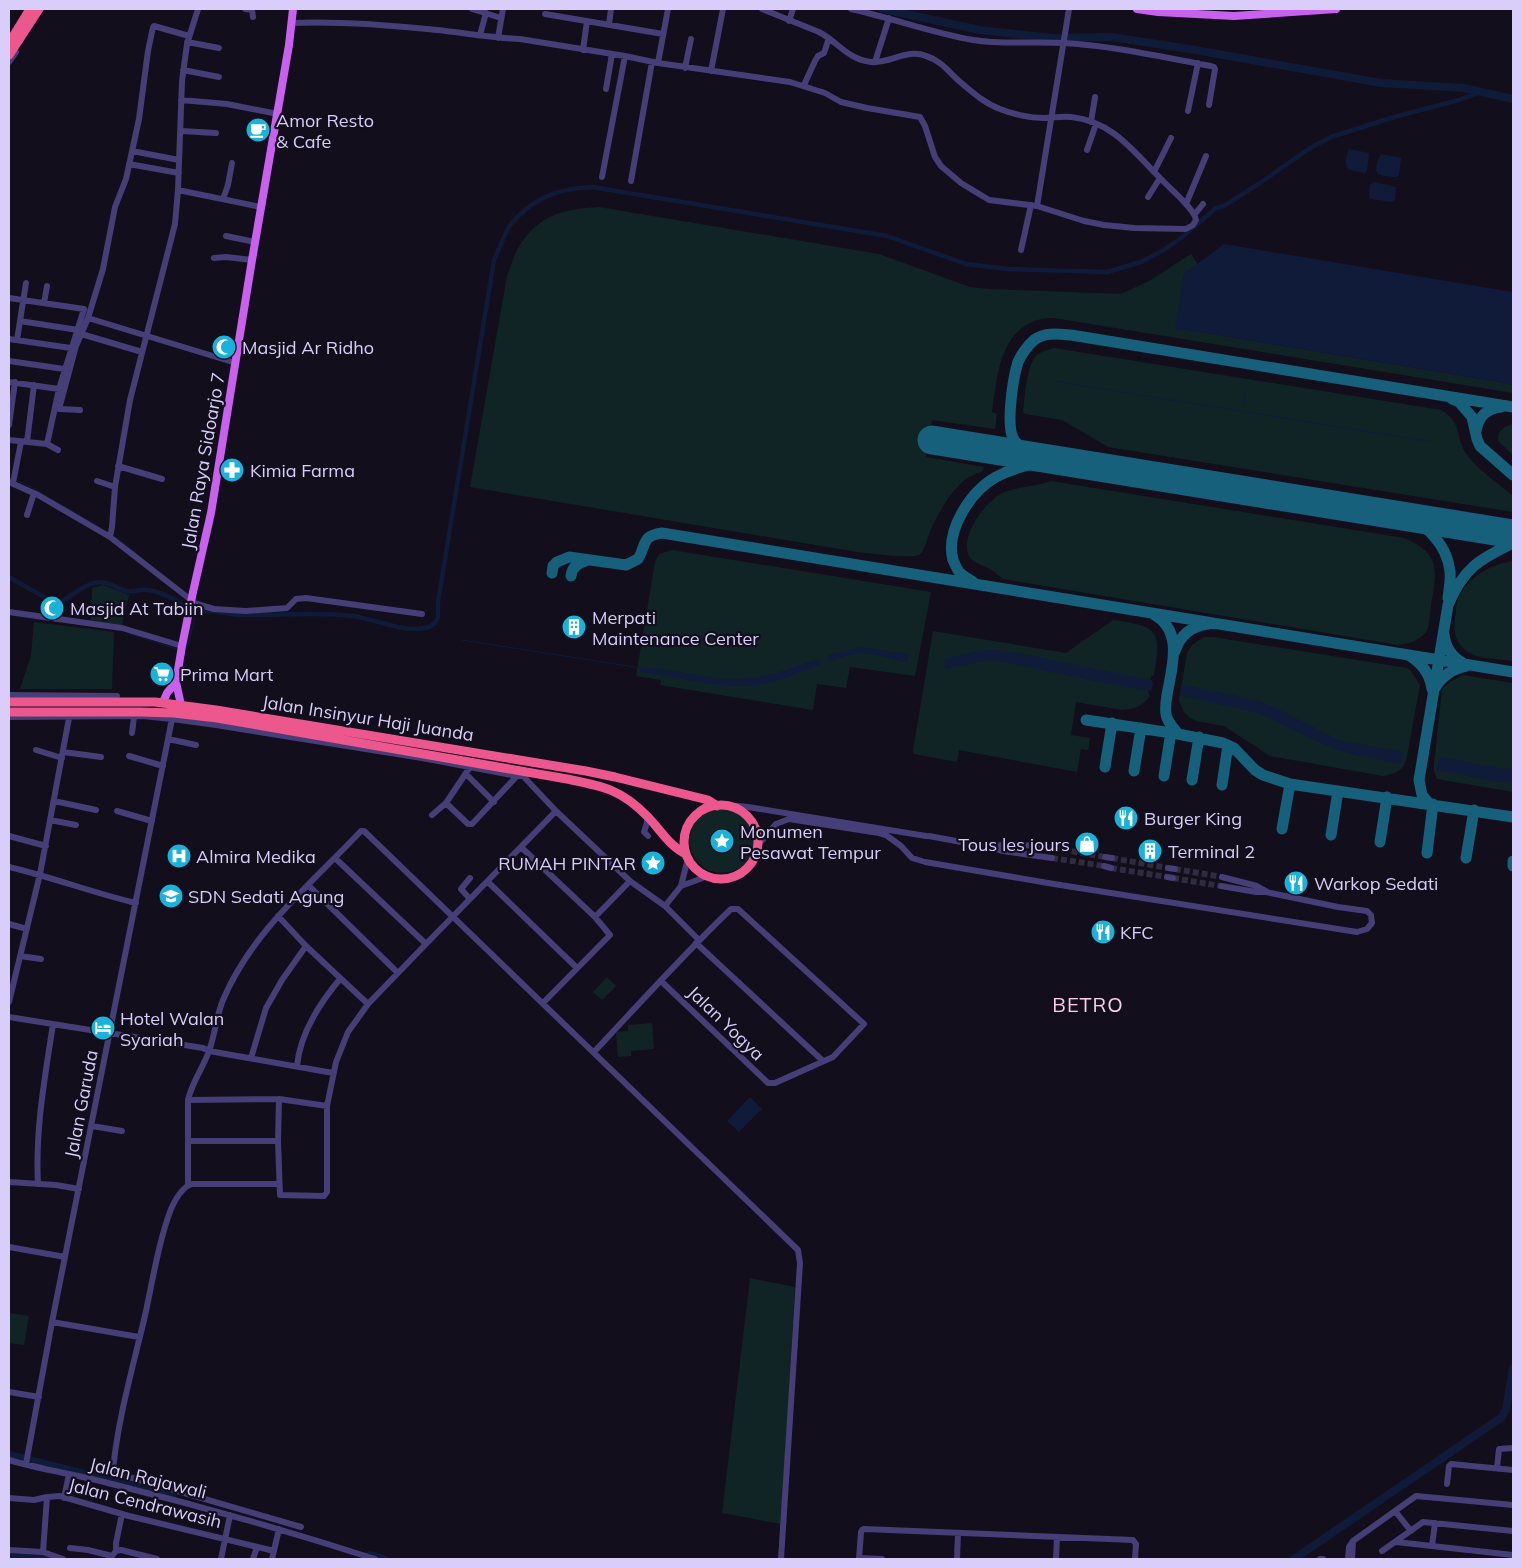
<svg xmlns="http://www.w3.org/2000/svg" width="1522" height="1568" font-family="Mulish,sans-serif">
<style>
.green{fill:#112425}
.water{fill:#101b39}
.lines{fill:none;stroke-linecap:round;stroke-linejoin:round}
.stream{stroke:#101b39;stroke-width:1}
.canal{stroke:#101b39;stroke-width:4.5}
.river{stroke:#101b39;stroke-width:8}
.taxiway{stroke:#16607b;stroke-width:11}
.runway{stroke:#16607b;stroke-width:29}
.minor-tunnel{stroke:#302b3d;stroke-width:6;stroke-dasharray:6 3;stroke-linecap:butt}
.minor{stroke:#463e76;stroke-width:6}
.major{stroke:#c861ed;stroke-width:8}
.highway{stroke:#ec578e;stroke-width:9}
.labels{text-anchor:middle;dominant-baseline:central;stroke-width:4.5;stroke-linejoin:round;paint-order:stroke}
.poi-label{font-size:18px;fill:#d8cef9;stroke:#120e1c;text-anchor:start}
.street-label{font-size:18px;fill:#d8cef9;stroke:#120e1c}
.quarter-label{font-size:20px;letter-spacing:1px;fill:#fad0e6;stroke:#120e1c}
</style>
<rect width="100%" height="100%" fill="#120e1c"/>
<path class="green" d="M599,207L879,254L970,287L988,289L1121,294L1149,281L1191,254L1198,264L1184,274L1176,328L1500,382L1513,385V393L1054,318C1049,318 1043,318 1038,320C999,331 997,379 992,412L997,414L995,429L932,420L926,457L984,467L983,471C978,473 973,475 969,477C951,489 939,512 930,531C928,536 924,553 919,555C910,559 869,553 857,552L470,487L507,276C510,268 513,258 517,250C536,216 562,209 599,207Z
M1054,348L1441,410C1464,424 1454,437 1467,455C1479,471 1498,483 1513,496V512L1108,447L1062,420L1025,414L1023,412C1025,397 1026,367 1036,356C1041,351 1048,350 1054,348Z
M1513,424V455L1498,441C1497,431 1504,426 1513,424Z
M1051,481L1404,538C1441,553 1437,571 1431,605C1430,613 1430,625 1426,632C1419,641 1409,643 1398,645L1003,579C999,576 996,572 991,570C984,565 974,564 969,556C959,537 986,500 1003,493C1018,486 1035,487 1051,481Z
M672,550L931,592L915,676L850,667L846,688L817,684L813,710L660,685L661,680L636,676L655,562L659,554Z
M1513,561V661C1501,659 1478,659 1468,652C1456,645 1453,631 1455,618C1456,613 1456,608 1457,603C1464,579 1490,564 1513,561Z
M103,585L129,595L122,625L91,620L92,588Z
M1113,620C1158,626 1162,630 1154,675L1151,677L1148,692L1150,696C1142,706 1135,709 1122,710L1076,702L1071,735L1090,738L1088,750L1081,749L1077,772L959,750L957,762L914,754L913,750L933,631L1066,653Z
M34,622L114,632L112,689H20L31,655Z
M1204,637H1213L1407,668L1410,670L1420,685L1406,761C1400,773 1395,773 1383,776L1270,756L1224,726L1196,721L1189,717L1184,712L1179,700L1187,653L1193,644Z
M1463,675L1513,683V792L1437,779L1434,772V764L1442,689L1450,682Z
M690 841a32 32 0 1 1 64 0a32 32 0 1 1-64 0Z
M607,977L616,986L602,1000L593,992Z
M652,1023L654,1049L631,1051V1056L618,1057L616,1032L628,1031V1025Z
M750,1278L795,1287L781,1524L722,1513Z
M9,1313L29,1316L24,1345L9,1343Z"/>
<path class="water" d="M1349,149L1369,153L1367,171L1364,173L1349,170C1344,166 1346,155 1349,149Z
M1381,154L1401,158L1399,176C1394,178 1392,177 1387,176C1385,176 1380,175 1378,174C1374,170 1378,158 1381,154Z
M1374,182L1396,187L1395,200L1391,202L1371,199L1369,197L1370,185Z
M1224,244L1513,292V385L1500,382L1175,328L1184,274Z
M862,647L909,654L907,663C889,658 868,651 850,655C844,656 837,660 831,662L828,659V655Z
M982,650H999L1013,652L1151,680L1153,683L1152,689L1150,691L1088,680L1009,663L992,660L979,662L947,669L944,667L945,659Z
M817,659L820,662V665C801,672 781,681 762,684C727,691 675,677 640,672L641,666L725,679C761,680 784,671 817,659Z
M1184,685L1257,700L1274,707L1339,740L1403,752L1401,763L1399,764L1355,755L1331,748L1258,713L1182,696L1180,694L1181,687Z
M1441,758H1448L1504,769L1513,768V783L1499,782L1437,770L1439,759Z
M750,1097L762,1109L739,1132L727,1121Z"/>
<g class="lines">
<path class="stream" d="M1053,381L1433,442
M1243,410L1246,389
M18,481L33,488L108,532
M117,537L143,559
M194,598L201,602
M269,611V615
M9,615L50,621
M130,634L177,649
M462,640L641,668
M186,647L188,646L196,613"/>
<path class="canal" d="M9,577L49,600L60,602C72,596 82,586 94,583C107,580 115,588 127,591C134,592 140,589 147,590C161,590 183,605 196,613C210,608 224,614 238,615C276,616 315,611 353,616C374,619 405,633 425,628C429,628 432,625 435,623L438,617V602L494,260C499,249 504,236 510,225C514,220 519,215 524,211C543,194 566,188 592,187L887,236L966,264L1008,269L1107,272L1141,262L1162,251L1181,238L1216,208L1224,206L1260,183L1310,148L1331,137L1394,117L1459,100L1481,92"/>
<path class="river" d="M883,9L980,30L1052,38L1112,37L1195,50L1381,83L1464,88L1513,99
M9,1455L172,1496
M9,1555L51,1557L55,1559
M370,1555L384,1559
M1294,1559L1502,1417L1506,1409L1513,1368"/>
<path class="taxiway" d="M1452,399L1459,402L1472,417L1477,439L1480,446L1513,475
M1476,431C1479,416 1486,409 1501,407
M1041,457C1030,453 1018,448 1013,438C1006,423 1013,378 1018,362C1021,355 1028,345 1034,340C1045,332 1058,334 1071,335L1513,407
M1405,516C1427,525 1447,545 1450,571C1451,580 1449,589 1448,598
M552,573L553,566L557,562L569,557L626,565L638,559C647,544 641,536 662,533L1513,672
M571,576C572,566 579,563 588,560
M973,582C969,579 964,577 960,573C957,570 955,564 953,560C945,530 971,491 996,477C1017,466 1036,462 1059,460
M1153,614C1184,630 1172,667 1167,695C1166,701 1165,708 1166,714C1167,722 1173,727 1178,734
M1444,634C1445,647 1452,657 1463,663
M1175,651C1180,636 1191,626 1208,624
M1410,656C1423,664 1430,674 1432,689
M1435,688C1442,676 1452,669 1466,666
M1086,720L1178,734L1223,743L1234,748L1255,770L1263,775L1290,784L1513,817
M1105,767L1112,723
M1134,771L1141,728
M1164,776L1171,732
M1192,780L1199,737
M1222,785L1228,745
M1429,803L1422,795L1419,780L1448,605C1464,568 1478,560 1513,543
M1282,829L1290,784
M1331,835L1338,791
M1380,842L1387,797
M1427,853L1433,804
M1466,858L1474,810
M1513,866V861"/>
<path class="runway" d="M932,440L1513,534"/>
<path class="minor-tunnel" d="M1054,848L1105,857
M1052,858L1104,866
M1112,858L1168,868
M1111,868L1167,877
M1175,869L1222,877
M1173,878L1221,886"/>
<path class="minor" d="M245,9L252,10L253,17
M472,9L501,18
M851,9C892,18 932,33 973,40C1003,45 1034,41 1064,43C1114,46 1162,57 1211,66L1214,67L1215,69L1209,105
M545,14L663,34
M789,21L793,9
M292,23C340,21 388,25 437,30C465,33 492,38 520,39L625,56L658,63L790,82L825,93L841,102L867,108L920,117L925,126L935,157L941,166L961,183L989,200L1037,206L1084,221L1104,225L1134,228L1186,229L1193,225L1196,220C1195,210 1173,191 1165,183C1136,155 1114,121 1071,117C1062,116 1053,118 1044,118C1030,118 1012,114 1000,109C984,103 972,92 959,81C949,72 940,60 926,56C907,48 890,64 871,62C847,59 838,42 819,32L762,9
M609,24L611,9
M480,35L486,13
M498,38L503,9
M187,42L219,48
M583,50L587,21
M9,62L16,52
M875,62L889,18
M658,63L668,9
M685,68L691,39
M183,70L219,77
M711,71L723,9
M804,85L815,61L818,56L824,53L829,38
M606,89L612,54
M181,100L227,104L278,114
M1188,111L1198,63
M1091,122L1095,97
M181,131L216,133
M1087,150L1096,124
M132,151L179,160
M129,164L179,173
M1154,172L1171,138
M602,177L625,56
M631,181L652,62
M178,190L261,207
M1148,197L1160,178
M223,199L228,185L232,163
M1186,204L1206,156
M1037,206L1069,9
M1195,214L1203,204
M226,236L255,242
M1021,250L1031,205
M214,258L226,257L252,260
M9,298L84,309L59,389L47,444
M44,303L47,286
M88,318L236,363
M20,321L78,330
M78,333L142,352
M9,339L71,348
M17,340L26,283
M9,361L64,369
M9,382L59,389
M80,410L59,409L76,346L88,318L103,269L115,207L126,179L139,119L148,51L153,27L154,26L189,36
M9,425L15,382
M9,440L47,444L58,450
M27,442L34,385
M118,466L162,479
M97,481L115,487
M9,482L38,495L110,537L191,600
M13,483L21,442
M27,515L34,493
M110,537L112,527L115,487L130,400L175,224L178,190L182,81L187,44L198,9
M190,602L214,609L246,611L287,608L296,599L306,598L422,614
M9,612L122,628L182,646
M9,695L117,696
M9,717L143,716L172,719L216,725L422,758L517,776H523L531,772
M132,733L134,717
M168,739L196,745
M36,750L62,758
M63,752L101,757
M129,756L163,766
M466,774L494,802
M523,776L556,811L630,881L665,906L699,940
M54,801L96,810
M446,803L468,824H472L517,776
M731,807L739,806L748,807L926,836
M117,811L152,821
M432,815L446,803L470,767
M647,815V823L644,832L648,836
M50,820L76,825
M9,836L46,846
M929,836L988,847L1003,851L1052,858
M758,845L776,824L789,819L879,833L886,835L901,846L912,858L922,861
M992,846L1013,844L1054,848
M522,848L595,917L610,935L543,1003
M1105,857L1112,858
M335,858L426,944
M925,862L1054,884L1357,932L1367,929L1372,923L1371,915L1367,911L1338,907L1266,892H1256L1221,886
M1104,866L1111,868
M9,867C52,877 93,893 136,903
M1168,868L1175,869
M1167,877L1173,878
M1222,877L1257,886L1266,891
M488,882L577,968
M308,885L398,973
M681,886L700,879L706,876
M470,899L461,889L470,878
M665,906L681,886L688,858
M278,916L306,946L368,1004
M595,917L630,881
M9,924L27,929
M696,943L823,1061
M20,956L41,959
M9,1002L40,874L69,718
M9,1017L203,1048L209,1051L333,1073
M594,1052C639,1004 683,955 731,909H738L864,1024L833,1057L775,1083H768L661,981
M251,1058L266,1008L282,980L306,946
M297,1066C300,1033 319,1004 340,979
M279,1099L278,1141L280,1195L324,1196L327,1192V1106L336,1062L348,1032L368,1004L426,944L556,811
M188,1100L279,1099L327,1106
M92,1126L122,1131
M189,1141H278
M9,1182L56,1185L79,1189
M38,1184C35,1130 45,1077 53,1024
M279,1184H192C182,1187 175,1200 171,1209C158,1243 152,1285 144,1320C132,1370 118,1419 113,1470L115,1473L301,1527
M188,1185V1100C192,1082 203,1068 209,1051C215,1035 216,1017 223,1000C252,931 311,884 361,831H364L798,1250L800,1263L781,1559
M9,1247L65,1257
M52,1322L139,1337
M9,1392L39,1397
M9,1460C43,1470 78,1475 112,1484C200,1506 288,1531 375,1559
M26,1464L52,1322L172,719
M1497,1468L1499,1449L1513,1448
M1447,1484L1449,1466L1451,1464L1513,1470
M9,1498L34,1500L47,1497L60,1496L129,1516L274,1551
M64,1498L69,1474
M1395,1511L1411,1531
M1396,1542L1513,1555
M1432,1546L1435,1523
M70,1548L88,1550L112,1556L116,1551L121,1550L157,1559
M9,1550L43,1552L63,1559
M116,1551V1543L122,1514
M1382,1551L1423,1522L1513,1531
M43,1552L47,1497
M859,1558L882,1559
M221,1559L230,1515
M253,1559L257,1547
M272,1559L279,1529
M859,1559L861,1532L862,1530L864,1529L1133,1540L1136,1544L1135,1559
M957,1559L958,1533
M1056,1559L1057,1537
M1320,1559H1323
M1348,1559L1349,1547L1353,1541L1416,1496L1513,1505
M1352,1559L1353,1542"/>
<path class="major" d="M1137,9L1158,12L1234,16L1336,9
M163,702L167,693L176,682
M181,705L176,682L182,646L193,592L211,513L252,260L289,45L293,9"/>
<path class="highway" d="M9,43L30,9
M9,55L39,9
M9,702H155L216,710L586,771L615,777L708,800L717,806
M9,712H140L174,713L217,718L567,779C602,786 621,789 647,816C660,829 669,846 686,854
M684 842a37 37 0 1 1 74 0a37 37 0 1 1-74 0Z"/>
</g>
<defs>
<symbol id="cafe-disc" viewBox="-11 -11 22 22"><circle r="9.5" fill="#19b2da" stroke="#120e1c"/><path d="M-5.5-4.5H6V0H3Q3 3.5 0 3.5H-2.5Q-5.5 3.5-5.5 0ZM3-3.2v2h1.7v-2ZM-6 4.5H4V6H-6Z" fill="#fff"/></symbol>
<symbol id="mosque-disc" viewBox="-11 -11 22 22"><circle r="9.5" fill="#19b2da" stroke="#120e1c"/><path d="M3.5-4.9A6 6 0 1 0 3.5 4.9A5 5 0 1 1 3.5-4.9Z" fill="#fff"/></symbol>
<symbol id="pharmacy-disc" viewBox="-11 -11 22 22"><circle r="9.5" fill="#19b2da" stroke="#120e1c"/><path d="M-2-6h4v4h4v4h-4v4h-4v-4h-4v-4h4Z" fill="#fff"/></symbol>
<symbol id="building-disc" viewBox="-11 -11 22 22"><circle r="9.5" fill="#19b2da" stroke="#120e1c"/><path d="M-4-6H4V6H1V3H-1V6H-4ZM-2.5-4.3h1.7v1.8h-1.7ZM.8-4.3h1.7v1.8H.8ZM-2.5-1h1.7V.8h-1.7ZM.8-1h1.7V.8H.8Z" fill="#fff"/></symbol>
<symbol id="supermarket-disc" viewBox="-11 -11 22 22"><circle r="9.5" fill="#19b2da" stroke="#120e1c"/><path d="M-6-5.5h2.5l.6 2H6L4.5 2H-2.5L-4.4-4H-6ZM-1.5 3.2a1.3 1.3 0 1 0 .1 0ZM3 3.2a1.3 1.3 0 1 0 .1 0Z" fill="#fff"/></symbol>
<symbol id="restaurant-disc" viewBox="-11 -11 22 22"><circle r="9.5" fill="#19b2da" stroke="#120e1c"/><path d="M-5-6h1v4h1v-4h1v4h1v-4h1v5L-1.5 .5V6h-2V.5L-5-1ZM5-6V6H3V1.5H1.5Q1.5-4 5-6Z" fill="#fff"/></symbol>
<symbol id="sight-disc" viewBox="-11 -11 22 22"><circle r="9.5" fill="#19b2da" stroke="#120e1c"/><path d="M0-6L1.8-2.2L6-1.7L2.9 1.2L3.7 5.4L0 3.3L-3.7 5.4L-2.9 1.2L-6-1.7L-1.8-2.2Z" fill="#fff"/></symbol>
<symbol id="shop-disc" viewBox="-11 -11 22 22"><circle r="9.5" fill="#19b2da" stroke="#120e1c"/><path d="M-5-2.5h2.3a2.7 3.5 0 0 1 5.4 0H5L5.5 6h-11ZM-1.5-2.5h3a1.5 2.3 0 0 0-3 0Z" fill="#fff"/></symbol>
<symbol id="hospital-disc" viewBox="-11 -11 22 22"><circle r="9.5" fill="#19b2da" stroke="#120e1c"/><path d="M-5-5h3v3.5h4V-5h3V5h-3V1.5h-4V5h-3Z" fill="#fff"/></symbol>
<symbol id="school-disc" viewBox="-11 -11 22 22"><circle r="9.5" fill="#19b2da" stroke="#120e1c"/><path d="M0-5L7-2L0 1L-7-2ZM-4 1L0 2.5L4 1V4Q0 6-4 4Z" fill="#fff"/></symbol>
<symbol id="hotel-disc" viewBox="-11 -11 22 22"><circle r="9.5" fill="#19b2da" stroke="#120e1c"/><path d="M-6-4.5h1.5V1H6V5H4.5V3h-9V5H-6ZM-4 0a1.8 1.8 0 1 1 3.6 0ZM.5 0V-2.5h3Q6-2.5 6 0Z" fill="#fff"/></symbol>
</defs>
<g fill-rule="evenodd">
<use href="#cafe-disc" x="244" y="116" width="28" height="28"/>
<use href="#mosque-disc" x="210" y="333" width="28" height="28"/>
<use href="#pharmacy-disc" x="218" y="456" width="28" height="28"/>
<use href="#mosque-disc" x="38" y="594" width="28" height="28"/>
<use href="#building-disc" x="560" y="613" width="28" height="28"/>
<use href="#supermarket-disc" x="148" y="660" width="28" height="28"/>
<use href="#restaurant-disc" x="1112" y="804" width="28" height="28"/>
<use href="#sight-disc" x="708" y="827" width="28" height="28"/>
<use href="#shop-disc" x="1073" y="830" width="28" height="28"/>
<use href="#building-disc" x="1136" y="837" width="28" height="28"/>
<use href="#hospital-disc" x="165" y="842" width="28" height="28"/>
<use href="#sight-disc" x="639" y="849" width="28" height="28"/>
<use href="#restaurant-disc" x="1282" y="869" width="28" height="28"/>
<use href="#school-disc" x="157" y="882" width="28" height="28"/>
<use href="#restaurant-disc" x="1089" y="918" width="28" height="28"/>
<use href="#hotel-disc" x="89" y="1014" width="28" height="28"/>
</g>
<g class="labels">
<g class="poi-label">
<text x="276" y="120">Amor Resto<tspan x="276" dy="21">&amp; Cafe</tspan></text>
<text x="242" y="347">Masjid Ar Ridho</text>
<text x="250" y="470">Kimia Farma</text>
<text x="70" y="608">Masjid At Tabiin</text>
<text x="592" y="617">Merpati<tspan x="592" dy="21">Maintenance Center</tspan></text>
<text x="180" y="674">Prima Mart</text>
<text x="1144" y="818">Burger King</text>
<text x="740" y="831">Monumen<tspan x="740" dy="21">Pesawat Tempur</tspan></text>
<text x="1070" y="844" text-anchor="end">Tous les jours</text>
<text x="1168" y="851">Terminal 2</text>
<text x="196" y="856">Almira Medika</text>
<text x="636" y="863" text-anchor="end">RUMAH PINTAR</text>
<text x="1314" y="883">Warkop Sedati</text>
<text x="188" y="896">SDN Sedati Agung</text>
<text x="1120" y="932">KFC</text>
<text x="120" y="1018">Hotel Walan<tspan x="120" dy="21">Syariah</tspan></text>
</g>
<g class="street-label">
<text transform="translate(203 461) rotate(-80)">Jalan Raya Sidoarjo 7</text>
<text transform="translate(368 718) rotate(9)">Jalan Insinyur Haji Juanda</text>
<text transform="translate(726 1023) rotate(44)">Jalan Yogya</text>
<text transform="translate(81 1104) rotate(-79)">Jalan Garuda</text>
<text transform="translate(148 1478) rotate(14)">Jalan Rajawali</text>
<text transform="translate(145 1503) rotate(14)">Jalan Cendrawasih</text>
</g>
<g class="quarter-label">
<text x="1088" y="1004">BETRO</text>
</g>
</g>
<rect width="1522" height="1568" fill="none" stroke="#d8cef9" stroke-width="20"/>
</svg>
